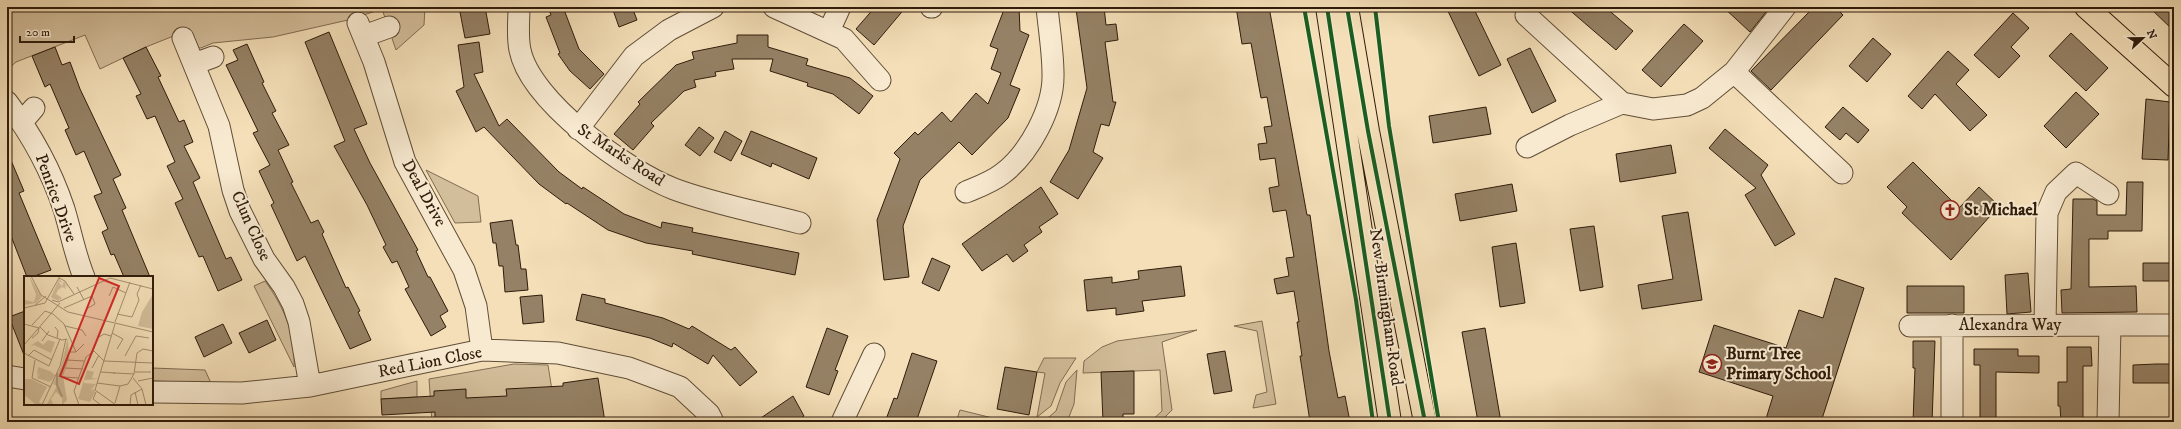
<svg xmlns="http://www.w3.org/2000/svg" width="2181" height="429" font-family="'IM FELL DW Pica',serif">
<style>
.green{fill:#d3be9b;stroke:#816d53}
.building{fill:#958165;stroke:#2f1c0b}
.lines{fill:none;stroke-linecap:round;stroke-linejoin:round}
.minor-casing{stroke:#604d36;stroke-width:23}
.major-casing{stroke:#2f1c0b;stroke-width:24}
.highway-casing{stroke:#2f1c0b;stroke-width:24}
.minor{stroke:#f8ead1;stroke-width:21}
.major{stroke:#f4dfb8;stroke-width:22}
.highway{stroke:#f4dfb8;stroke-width:22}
.cycleway-casing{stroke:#f8ead1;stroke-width:6}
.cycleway{stroke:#1b5e20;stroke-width:4}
.labels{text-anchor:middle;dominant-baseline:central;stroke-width:4;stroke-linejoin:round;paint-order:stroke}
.street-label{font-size:17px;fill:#2f1c0b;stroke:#f8ead1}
.poi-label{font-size:17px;font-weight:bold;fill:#2f1c0b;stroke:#f8ead1;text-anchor:start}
.inset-river{fill:none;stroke:#b19d7d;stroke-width:2}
.inset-road{fill:none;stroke:#a59173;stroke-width:1}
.view{fill:#d62828;fill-opacity:0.15;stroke:#d62828;stroke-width:2}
.inset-edge{fill:none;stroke:#2f1c0b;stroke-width:2}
</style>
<rect width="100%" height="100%" fill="#f4dfb8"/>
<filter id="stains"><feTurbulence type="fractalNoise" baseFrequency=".005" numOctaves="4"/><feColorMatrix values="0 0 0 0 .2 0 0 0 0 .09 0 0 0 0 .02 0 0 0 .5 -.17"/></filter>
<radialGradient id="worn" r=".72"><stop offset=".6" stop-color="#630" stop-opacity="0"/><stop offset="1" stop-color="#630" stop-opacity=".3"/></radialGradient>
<path class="green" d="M7,7H425L424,25L396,50L382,9L348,20L273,37L213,43L201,48L195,47L186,31L146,47L100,69L85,35L16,62L7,70Z
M426,170L478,196L481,222L455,223Z
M265,281C284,307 296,335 294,367L254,286Z
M1262,321L1276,404L1253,408L1256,395L1267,392L1257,331L1234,326Z
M1197,330L1162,342L1172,410L1160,422H1150L1162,411L1160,370L1083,373L1084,361L1102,347L1117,341Z
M1044,358H1076L1060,383L1051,406L1037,417L1045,373L1037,372Z
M514,364L548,365L557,422H432L429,379Z
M152,368L205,370L211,383L152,381Z
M1077,370L1074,404L1067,422H1043L1056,411L1066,382Z
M417,381V397L381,399V391Z
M960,410L1009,422H956Z"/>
<path class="building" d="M459,7H485L490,34L465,38Z
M548,7H563L579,49L604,74L590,89L570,71L558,54L560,53L546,17L551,15Z
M612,7H632L637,20L619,27Z
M875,7H906L874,45L856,29Z
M1005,7H1019L1020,31L1029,35L1010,85L1020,89L1008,118L972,155L959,142L920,180L903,226L909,277L884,280L877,220L900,159L894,153L915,132L918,135L942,112L951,122L976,93L988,104L1001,73L991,69L998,49L990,46Z
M1094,7H1104L1106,25L1116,24L1118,40L1105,42L1113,102H1116L1109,126L1101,124L1093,152L1103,158L1078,199L1050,182L1069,150L1087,88L1076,9Z
M1236,7H1269L1307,215H1310L1329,351L1338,398L1345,396L1350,422H1310L1300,356H1302L1297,322H1299L1294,291L1277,294L1274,279L1289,276L1286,258L1294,257L1286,210L1273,212L1269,188L1279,186L1275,158L1260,160L1258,144L1267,143L1264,127L1272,126L1267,97L1261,98L1251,43L1242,44Z
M1446,7H1473L1501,65L1479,76Z
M1566,7H1605L1633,31L1616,50Z
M1723,7H1770L1750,32Z
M1814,7H1835L1843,15L1771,90L1751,71Z
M2149,7H2174V31Z
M2013,13L2029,28L2011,47L2020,56L1999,78L1974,55Z
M1684,24L1703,41L1661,87L1642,70Z
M329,32L367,124L354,129L370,163L418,250L416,251L428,277H430L448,311L440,316L446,327L431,336L405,289L409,287L397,261L392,263L383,247L386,245L367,205L334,146L345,141L305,42Z
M2071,33L2108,68L2086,91L2049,56Z
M737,35H768V47L808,59L806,65L850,78L873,96L859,114L833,94L807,86L808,83L770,71L773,59H732L734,69L715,72L716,76L694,80L696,87L684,91L651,123L654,126L633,150L614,134L640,104L638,102L676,65L694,59L692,52L737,43Z
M1873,38L1891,54L1867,82L1849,66Z
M479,42L483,72L474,74L499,126L507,119L559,172L582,189L583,187L624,214L661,228L662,222L693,228L692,232L799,253L795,275L692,254L693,251L646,243L608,230L567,203L566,204L539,184L484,127L476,132L456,91L464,87L458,45Z
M247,44L264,82L262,83L276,111L272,113L289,145L278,150L293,182L291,183L311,223L318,220L324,232L322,234L346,288L348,287L360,311L358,312L371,340L350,349L305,256L297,261L271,205L274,203L259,171L270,165L253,133L258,131L226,65L238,60L233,50Z
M55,47L62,65L70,62L80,89L121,175L113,179L126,208L122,210L150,277H124L114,254L111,255L102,232L108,229L94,196L102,193L84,151L76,155L65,130L69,128L50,84L45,87L32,56Z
M146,47L161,76L158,77L179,122L184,120L193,142L184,146L200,178L193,182L226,259L231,257L242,280L218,291L203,256L199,257L175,203L183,199L167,166L175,162L155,116L147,119L136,96L141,94L123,58Z
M1530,48L1556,101L1532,113L1507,59Z
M1948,51L1969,70L1956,84L1987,115L1970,131L1935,94L1922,109L1908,96Z
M2076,92L2099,114L2066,148L2044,126Z
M2146,99L2170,102L2168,160L2142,159Z
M1486,107L1491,134L1433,143L1429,116Z
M1843,107L1869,130L1858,143L1846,133L1840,140L1825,127Z
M699,127L714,138L700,156L685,145Z
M1725,129L1768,165L1761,175L1795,234L1775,246L1745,195L1756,188L1709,148Z
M725,131L742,141L731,161L714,152Z
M751,131L817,158L809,179L772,163L771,167L741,154Z
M1671,145L1676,173L1620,182L1616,154Z
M7,151L24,191L19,193L51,270L32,277H27L11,236L7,237Z
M1913,162L1959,208L1979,187L1999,206L1951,260L1902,213L1907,207L1887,187Z
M2127,182H2143L2142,231H2108V239H2089V287L2136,286L2137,312L2062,313L2061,290L2071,289L2073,199H2093L2097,201V215H2126Z
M1512,184L1517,211L1460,221L1455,194Z
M1041,187L1058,214L1039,227L1042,232L1024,245L1028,251L1013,262L1007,254L982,271L962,244Z
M1688,212L1702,300L1642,309L1638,285L1673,279L1662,216Z
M512,220L516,245H518L521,269H526L528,290L505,292L503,266H499L496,243H493L490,223Z
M1594,226L1603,287L1580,291L1570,229Z
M1516,243L1525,303L1500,307L1492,247Z
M932,258L950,266L939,291L922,283Z
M2143,263H2174V281H2143Z
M1181,266L1185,296L1142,301L1144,311L1116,315V308L1087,311L1084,280L1112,277V283L1139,279L1138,271Z
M2028,273L2031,312L2007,314L2005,275Z
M1835,278L1864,288L1821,422H1765L1773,396L1699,372L1714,325L1786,348L1799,310L1823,318Z
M1907,286H1964V313H1907Z
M582,294L605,299V303L663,318L689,329L692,326L731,350L735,347L757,372L740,386L713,355L708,364L673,343L672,347L650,338L576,320Z
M542,295L544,322L523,324L520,297Z
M25,311V355H24L9,317Z
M267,320L276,340L249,353L239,333Z
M223,324L232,343L204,357L195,337Z
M827,328L848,336L835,370L838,371L829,395L806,387Z
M1485,328L1497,399L1501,422H1478L1462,332Z
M1913,341H1935L1932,422H1913L1915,368H1913Z
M2067,347H2091L2092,366H2083V422H2061L2060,406H2058V382H2067Z
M1974,349H2018V356H2039V373L1996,372V422H1980V365H1974Z
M1225,351L1232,391L1214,394L1207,354Z
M912,353L937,361L916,422H885L894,398L897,399Z
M2156,364H2174V383H2133V365Z
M1005,367L1037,372L1029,415L997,409Z
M1134,371V414H1123V422H1103L1101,372Z
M598,378L605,422H435V412L382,415L381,399L434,396V391L466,389V398L507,396L506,389L563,386V383Z
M793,396L804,416L794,422H755Z"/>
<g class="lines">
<defs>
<path id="minor" d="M519,7C519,21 517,36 520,50C530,101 627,171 674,189C714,204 758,212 800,223
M774,7L844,39L880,80
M931,7H932
M1526,15L1622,103L1653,109L1687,105L1702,98L1734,72L1785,7
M358,23L374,62L405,162L464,270L476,306L482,350
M829,31L840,7
M364,36L389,27
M183,38L219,126L233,190L240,211L264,259L284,287L293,304L299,322L310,386
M194,64L213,57
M1734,72L1842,173
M7,102C32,135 51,170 64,209C71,232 75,255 84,277
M22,122L34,108
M578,129L634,56L669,30L713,7
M1527,147L1570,125L1622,103
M966,192C978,187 992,182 1002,174C1029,154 1054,108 1053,74C1053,52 1049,29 1047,7
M1952,325V422
M2045,325L2047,213L2056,192L2076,173L2108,194
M2110,325H2174
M1910,326L2110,325L2108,422
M7,376L25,379
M152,392L242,393L310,386L482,350L558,353L629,368L680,387L709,414L713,422
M842,422L874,354"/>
<path id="major" d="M2086,7L2174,86"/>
<path id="highway" d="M1327,7L1390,422
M1347,7L1368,131L1425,422"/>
</defs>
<use href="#minor" class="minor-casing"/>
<use href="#major" class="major-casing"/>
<use href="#highway" class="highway-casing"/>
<use href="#minor" class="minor"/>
<use href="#major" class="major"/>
<use href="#highway" class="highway"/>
<defs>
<path id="cycleway" d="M1304,7L1356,300L1373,422
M1327,7L1390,422
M1347,7L1368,131L1425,422
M1375,7L1389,126L1439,422"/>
</defs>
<use href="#cycleway" class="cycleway-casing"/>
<use href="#cycleway" class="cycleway"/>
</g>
<defs>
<symbol id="church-ring" viewBox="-11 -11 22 22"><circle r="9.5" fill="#f8ead1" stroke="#8f2418" stroke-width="1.5"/><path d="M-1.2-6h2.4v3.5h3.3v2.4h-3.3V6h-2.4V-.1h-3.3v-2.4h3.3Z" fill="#8f2418"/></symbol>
<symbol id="school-ring" viewBox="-11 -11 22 22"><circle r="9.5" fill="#f8ead1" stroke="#8f2418" stroke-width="1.5"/><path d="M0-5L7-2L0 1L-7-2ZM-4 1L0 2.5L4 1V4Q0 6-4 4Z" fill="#8f2418"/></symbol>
</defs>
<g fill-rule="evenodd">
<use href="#church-ring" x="1939" y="199" width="22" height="22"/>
<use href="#school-ring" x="1701" y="353" width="22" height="22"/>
</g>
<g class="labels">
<g class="street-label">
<text transform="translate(621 155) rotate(33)">St Marks Road</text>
<text transform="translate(424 193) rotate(61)">Deal Drive</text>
<text transform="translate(56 198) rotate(70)">Penrice Drive</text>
<text transform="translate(251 226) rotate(66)">Clun Close</text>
<text transform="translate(1386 307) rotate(82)">New Birmingham Road</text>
<text x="2010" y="325">Alexandra Way</text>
<text transform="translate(430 362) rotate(-11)">Red Lion Close</text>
</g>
<g class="poi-label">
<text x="1964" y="210">St Michael</text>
<text x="1726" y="354">Burnt Tree<tspan x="1726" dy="20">Primary School</tspan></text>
</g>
</g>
<g transform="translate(24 276)">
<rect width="129" height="129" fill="#f4dfb8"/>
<path d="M5,0L18,21L12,27L0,29V24L10,26L12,19ZM35,3L39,7L34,5L38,10L40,5L45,12L41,9L42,13L38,11L34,14L32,18L38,22L34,25L27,21L34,5ZM129,18V53L114,50L118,36ZM44,62L45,83L39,100L43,124L38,129V121L32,116L27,123L29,128H23L33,110L29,108L37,90ZM24,64L31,66L27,77L10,69L6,70L14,65L19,69ZM14,91L26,95L31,99L29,103L25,106L13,102L17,96L13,100ZM63,94L70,96L68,102L74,103L60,104V107L72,108L66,115L70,113L71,116L66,126L54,123ZM0,103H7L23,111L15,126L18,128L12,129L2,120L0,121Z" fill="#d3be9b"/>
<path class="inset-river" d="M33,97V109L38,121"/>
<path class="inset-road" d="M7,0L17,19L44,36L129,56M35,2L41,5L50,18M53,11L60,24M85,20L89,11L102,17M28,24L34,26L86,2L129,13M10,30L22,20M0,32L21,27L36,0M40,32L68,20L71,28L64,32M29,38L40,48L52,76M93,38L108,41L115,24L113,18L117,9M91,46L106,6M0,48L15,52M91,48L71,114L92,129M8,49L21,35L29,38M41,50L58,54L62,60M16,51L24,59L38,64L43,63M31,51L34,55L33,62M88,57L99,63L93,73M75,61L80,58L87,60M8,62L14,57L15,52M18,65L25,55M0,69L36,27M45,76H52L60,68M0,77L25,90L36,63M4,80L10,74L28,84M101,80L112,60L125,62M43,84L60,85M80,85L129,87M41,92L59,93M68,92L75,79M77,96L91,97H89M111,96H127M91,97L110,98M40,101L55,102M8,102L27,111M8,102L11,84M109,102L118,113L122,129M114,105L129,102M73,107L96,110L104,108L110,98L113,77L119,73L129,75M72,116L69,123L77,129M111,116L114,129M91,127L96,110M18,129L36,90L42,63M55,129L50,115L62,81L70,75L80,85M106,129L107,119L118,113"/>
<path class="view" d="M75,2L95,10L55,108L36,100Z"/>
<rect width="129" height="129" class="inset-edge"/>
</g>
<rect width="2181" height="429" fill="none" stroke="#f4dfb8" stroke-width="24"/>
<rect x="8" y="8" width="2165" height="413" fill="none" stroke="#2f1c0b" stroke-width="2"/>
<rect x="12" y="12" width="2157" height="405" fill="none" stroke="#2f1c0b"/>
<g transform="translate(2143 38) rotate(68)" stroke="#f8ead1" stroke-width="3" paint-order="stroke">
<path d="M0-3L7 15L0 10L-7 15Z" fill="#2f1c0b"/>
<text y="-6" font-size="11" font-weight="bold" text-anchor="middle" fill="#2f1c0b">N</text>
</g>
<path d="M20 36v6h54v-6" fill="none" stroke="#2f1c0b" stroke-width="2"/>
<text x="26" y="36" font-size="12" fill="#2f1c0b" stroke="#f8ead1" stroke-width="3" paint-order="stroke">20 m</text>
<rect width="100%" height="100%" filter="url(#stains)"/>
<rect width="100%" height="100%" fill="url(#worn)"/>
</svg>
